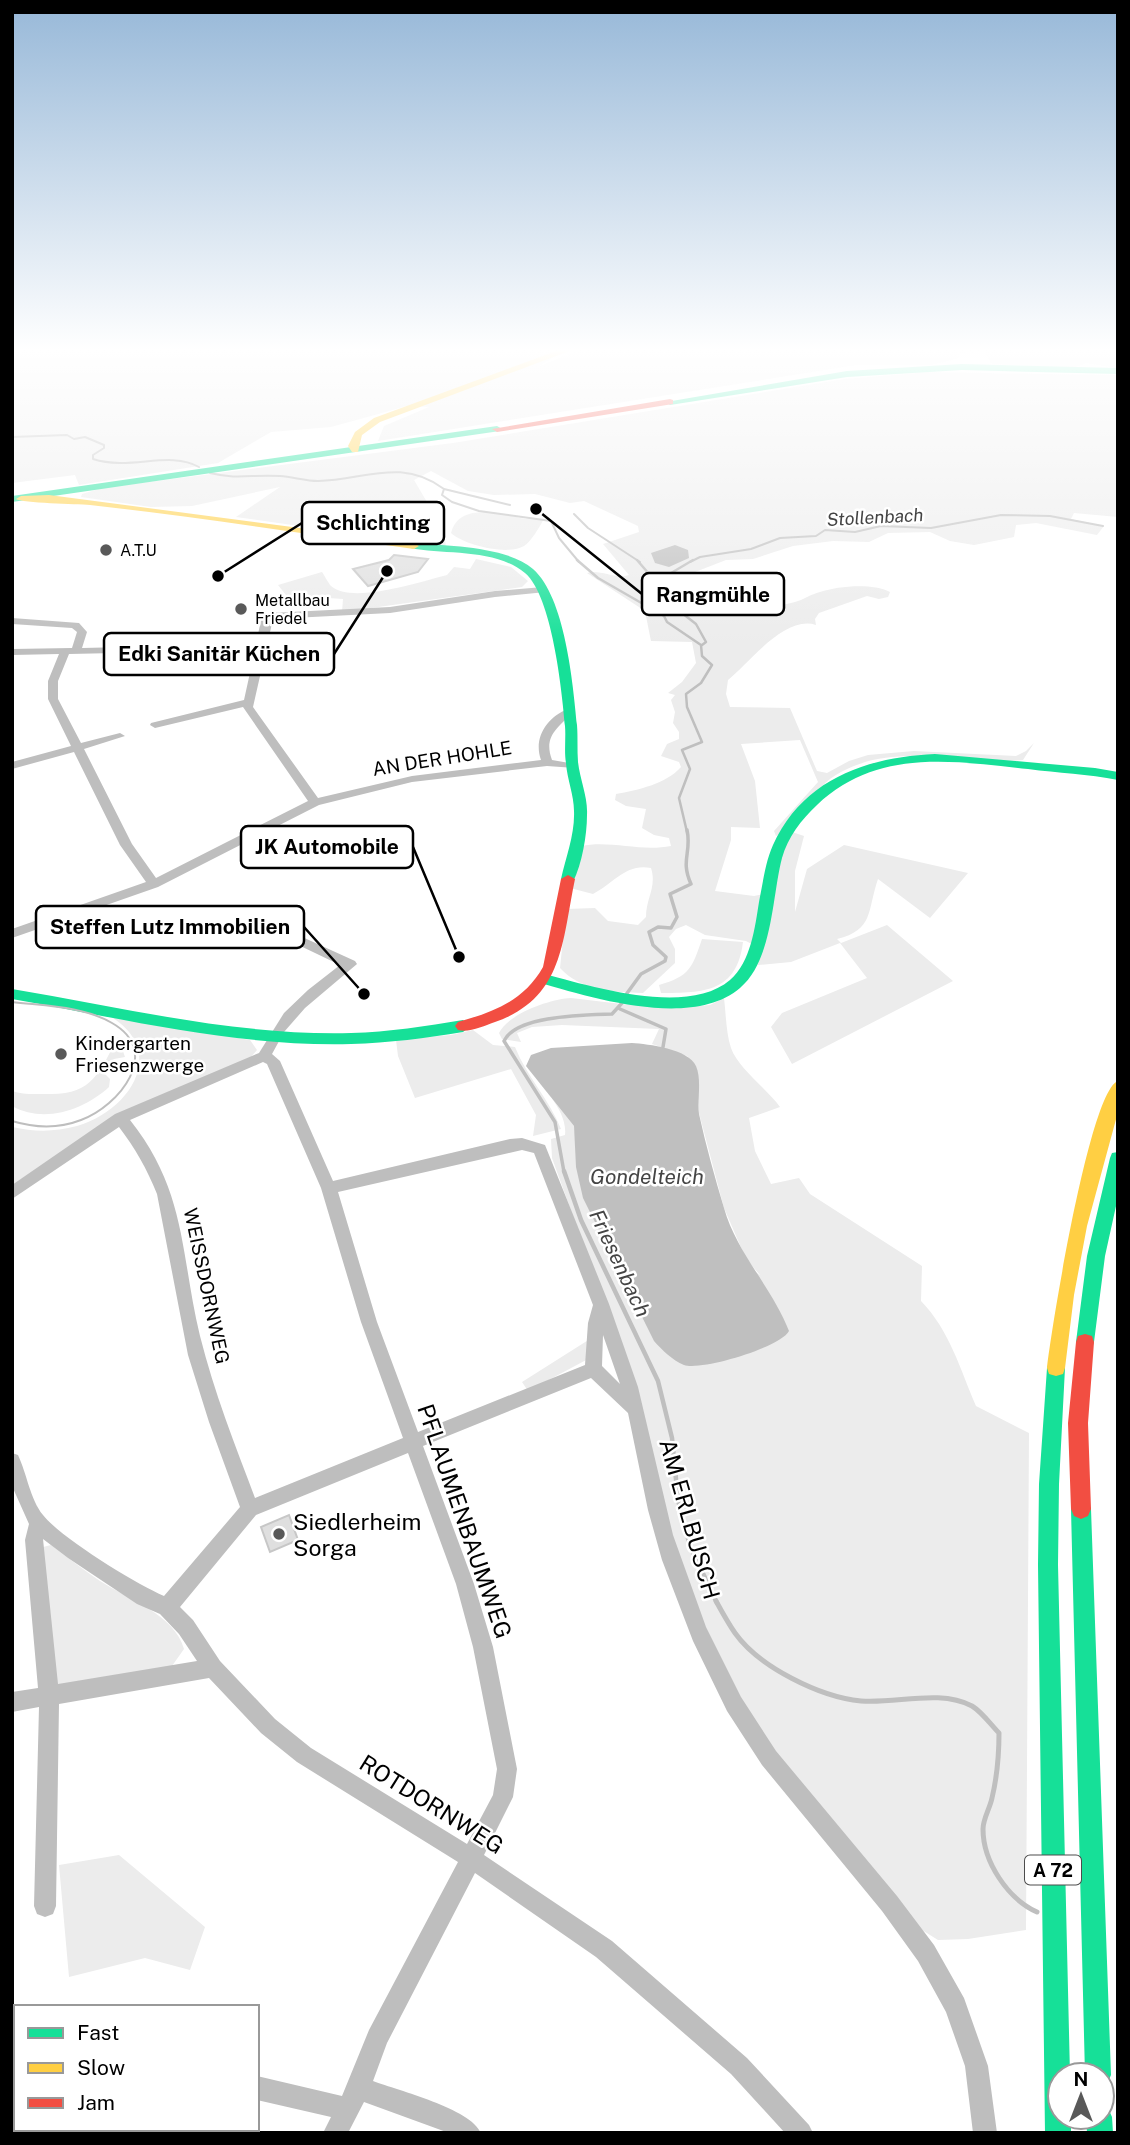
<svg xmlns="http://www.w3.org/2000/svg" width="1130" height="2145" font-family="'Public Sans',sans-serif">
<style>
.green{fill:#ececec}
.water{fill:#bfbfbf}
.lines{fill:none;stroke-linecap:round;stroke-linejoin:round}
.stream-far4{stroke:#bfbfbf;stroke-width:2}
.stream-far3{stroke:#bfbfbf;stroke-width:2.5}
.stream-far2{stroke:#bfbfbf;stroke-width:3.5}
.stream-far1{stroke:#bfbfbf;stroke-width:4.5}
.stream{stroke:#bfbfbf;stroke-width:5}
.building{fill:#dfdfdf;stroke:#c7c7c7;stroke-width:2}
.street{fill:#bebebe;fill-rule:evenodd}
.fast{fill:#16e098;fill-rule:evenodd}
.slow{fill:#ffcf43;fill-rule:evenodd}
.jam{fill:#f24e42;fill-rule:evenodd}
.tram{stroke:#bebebe;stroke-width:2}
.poi-dot{fill:#595959;stroke:#fff;stroke-width:2.5}
.labels{text-anchor:middle;dominant-baseline:central;stroke-width:5;stroke-linejoin:round;paint-order:stroke}
.far-poi-label{font-size:16px;fill:#000;stroke:#fff;text-anchor:start}
.far-water-label{font-size:18px;font-style:italic;fill:#444;stroke:#fff}
.shield{fill:#fff;stroke:#4c4c4c;stroke-width:2}
.shield-label{font-size:18px;font-weight:bold;fill:#000}
.street-label{font-size:19px;fill:#000;stroke:#fff}
.poi-label{font-size:19px;fill:#000;stroke:#fff;text-anchor:start}
.water-label{font-size:21px;font-style:italic;fill:#444;stroke:#fff}
.near-street-label{font-size:23px;fill:#000;stroke:#fff}
.near-poi-label{font-size:23px;fill:#000;stroke:#fff;text-anchor:start}
.leader{fill:none;stroke:#000;stroke-width:2.5}
.callout-dot{fill:#000;stroke:#fff;stroke-width:2.5}
.callout{fill:#fff;stroke:#000;stroke-width:2.5}
.callout-label{font-size:21px;text-anchor:middle;font-weight:bold;fill:#000}
</style>
<rect width="100%" height="100%" fill="#fff"/>
<path class="green" d="M12,347H569L538,367L585,347H1118V368L1086,363L1073,368L992,364L984,352L961,353L957,359L930,365H856L378,441L384,426L429,407L407,406L331,427L271,432L218,463L79,485L75,475L12,483Z
M928,372L1118,375V517L1074,513L1071,519L1104,526L1097,535L1036,523L1016,525L1014,537L974,545L950,541L930,532L888,533L869,542L833,541L793,546L753,559L726,560L690,574L684,582L690,585L688,593C694,599 703,601 712,603C739,610 768,609 795,602C803,600 811,594 820,592C839,586 872,583 890,592L888,597L879,599L867,596L819,613L815,619L816,625C785,615 750,662 728,680L726,694L730,707L790,708L817,771L827,773L849,761L868,755L914,751L1016,756L1026,751L1034,743L1023,760C961,766 899,741 841,772C813,786 795,826 776,836L774,831L818,782L800,740L741,744L755,781L760,828L731,827V840L715,891L754,896L769,893L774,873L792,832L804,836L795,871V912L807,869L844,845L968,873L930,918L878,879C867,911 874,930 837,939L841,943L887,925L953,981L792,1064L771,1027L782,1013L867,978L840,943L791,962L758,965L759,948L746,941L705,935L686,925L676,929L669,937L675,949V963L643,993C614,992 581,991 560,968L566,909L595,908L608,921L638,925L646,917C646,898 657,887 651,868C626,863 614,883 593,894L570,888L581,846C611,840 640,852 671,846L669,838L654,835L642,828L646,809L626,806L615,800L616,794C638,790 666,784 681,767L679,762L661,756L667,744L679,739V732L673,723L675,712L671,700L675,695L668,693L682,682L696,663L692,642L651,641L645,611L587,573C601,569 615,580 629,575L603,544L639,532L638,526L584,501L570,503L535,494L494,495L468,491L431,471L414,480L444,531L446,547L236,517L280,487L192,506L151,507L81,497L82,494L102,488L453,443L845,379Z
M493,512L525,519H544C539,527 532,541 524,546C508,556 464,545 451,533C457,512 474,512 493,512Z
M476,559L511,567L528,581L522,587L342,612L343,599L286,595L278,585L322,572C325,576 328,583 331,586C352,605 422,581 447,575L454,567L470,569Z
M702,939L743,942C737,992 704,993 661,993L659,985C690,976 692,968 702,939Z
M571,998L630,1005L700,1006L710,1005L724,998C726,1014 726,1033 731,1048C738,1068 767,1089 780,1107L749,1118L755,1151L771,1184L799,1178L810,1194L922,1266L921,1301C950,1331 960,1369 976,1406L1029,1433L1026,1930L968,1939L938,1940L922,1930L756,1728L691,1598L665,1525L611,1321L552,1158L551,1139L565,1135C568,1110 540,1085 526,1066L574,1126L577,1145L760,1275L746,1259L724,1208L699,1113L696,1066L687,1056L652,1044L659,1029L562,1025L532,1027L517,1033L521,1042L502,1039L499,1033C509,1013 551,999 571,998Z
M110,1016L250,1040L257,1050L250,1058L133,1107L12,1185V1127C35,1132 54,1132 77,1126C129,1111 169,1052 110,1016Z
M473,1030L493,1045L515,1047C527,1077 549,1099 561,1129L533,1136L536,1115L511,1069L415,1098L398,1056L396,1040L342,1044L451,1035Z
M118,1037L125,1057L114,1059L104,1073L110,1079L109,1087C84,1110 44,1124 12,1106V1091C23,1095 34,1094 46,1094C92,1096 99,1073 118,1037Z
M590,1339L588,1359L528,1391L522,1382Z
M51,1545C67,1557 84,1570 100,1581C128,1599 175,1615 184,1649L172,1666L56,1685L43,1547Z
M119,1855L205,1927L190,1970L145,1958L69,1977L59,1865Z"/>
<path class="water" d="M675,545L688,550L689,558L669,567L655,563L651,553Z
M632,1043C648,1044 689,1049 696,1066C702,1080 697,1100 699,1114C706,1146 715,1178 724,1208C737,1254 772,1287 789,1331C781,1347 702,1371 684,1365C672,1360 662,1350 654,1341L583,1198L576,1167L574,1126L526,1066L531,1055L551,1048Z"/>
<g class="lines">
<path class="stream-far4" d="M12,437L67,435L74,439L85,437L104,445V448L93,455V459C131,471 169,450 199,467
M210,473C238,480 253,474 280,476C293,477 306,481 318,481C365,480 401,457 444,489L442,495L452,502L479,511L551,521L559,538L579,562
M444,489L510,505
M574,514L588,528L640,562
M690,562L700,557L751,549L780,538L816,536L825,530L855,532L881,526L931,528L1001,515L1050,516L1103,526"/>
<path class="stream-far3" d="M577,560L598,578L664,616L667,622L701,645L702,656L712,665L701,683L686,694L687,707L702,742L682,750L690,769L679,798L687,832
M637,560L656,582L659,595L696,624L706,642L702,645
M656,582L693,560"/>
<path class="stream-far2" d="M625,996L641,974L665,961L666,957L653,945L649,932L658,927L671,928L677,917L670,894L691,884C680,860 692,852 687,830
M620,1009L666,1029L663,1047
M564,1172L555,1122L504,1041C516,1015 587,1015 612,1014L622,1003"/>
<path class="stream-far1" d="M564,1171L581,1220L658,1381L672,1438L678,1500L690,1546L717,1603"/>
<path class="stream" d="M716,1601C722,1612 728,1623 735,1633C759,1667 820,1697 861,1701C897,1704 939,1689 972,1706C982,1712 991,1725 999,1733C999,1755 997,1777 992,1798C990,1808 983,1819 983,1829C983,1862 1008,1899 1037,1912"/>
</g>
<path class="building" d="M394,555L428,559L418,572L368,586L353,569L389,560Z
M289,1515L298,1540L270,1552L261,1527Z"/>
<g class="lines">
<path class="street" d="M543,587L546,588V592L495,597L390,613L273,619L253,707L318,798L412,776L541,760C533,738 547,717 568,709L573,712C558,728 543,736 552,760L575,764V768L547,766L412,782L319,805L158,887L12,938V929L146,882L120,845L74,752L12,769V762L71,746L48,699V681L59,654L12,655V649L72,648L77,632L72,628L12,624V618L79,623L87,632L82,648L256,644L261,620L270,613L390,607L495,591ZM255,650L244,700L151,723L150,725L155,728L243,707L308,801L156,878L132,844L84,749L125,736L120,733L81,743L58,699V681L69,654Z
M267,921L355,961L357,964L305,1008L284,1032L272,1054L280,1061L333,1181L510,1139L522,1138L545,1145L609,1304L638,1387L673,1535L706,1627L741,1697L776,1751L897,1896L934,1945L964,1998L988,2066L997,2133H973L965,2066L946,2012L918,1961L882,1911L762,1765L727,1711L693,1641L662,1560L648,1510L628,1413L591,1378L423,1446L474,1584L493,1647L517,1769L513,1797L484,1855L612,1941L747,2058L809,2125L813,2133H785L731,2074L596,1957L475,1873L387,2043L373,2081C399,2091 470,2108 481,2133H449L364,2102L348,2133H323L331,2117L257,2100V2076L342,2096L369,2030L458,1862L297,1762L261,1733L209,1678L59,1704L56,1906L53,1914L45,1917L37,1914L34,1906L39,1707L12,1712V1692L38,1688L25,1540L29,1524L12,1486V1453L18,1455C27,1474 30,1499 43,1515C61,1538 136,1584 164,1596L240,1507L209,1422L188,1355L157,1194C147,1169 135,1148 119,1127L12,1199V1185L115,1114L259,1053L284,1013L308,990L340,965L263,928L261,925L263,922ZM263,1062L267,1064L321,1188L361,1322L403,1438L255,1498C235,1445 214,1392 200,1336C180,1253 187,1192 130,1120ZM522,1150L534,1153L593,1305L588,1323L585,1365L418,1432L377,1322L338,1192ZM603,1335L620,1384L602,1366ZM408,1453L456,1584L473,1647L497,1769L493,1795L467,1844L311,1748L275,1719L220,1661L193,1620L180,1607L256,1515ZM43,1539L68,1558L137,1604L160,1614L179,1634L197,1661L58,1684Z
M178,2129H202L201,2133H177Z"/>
<path class="fast" d="M962,364L1118,368V374L962,370L847,377L670,405L666,402L847,371Z
M497,426L502,429L500,431L12,502V496Z
M414,543C447,546 507,546 533,569C565,597 573,683 577,725C578,738 577,750 578,762C580,780 588,797 587,815C587,835 582,864 573,882L568,883L561,879C566,857 575,834 574,811C574,795 567,779 566,763C564,751 566,738 565,726C562,690 552,596 525,573C495,548 445,555 410,548V544Z
M935,754L1095,768L1118,772V780C1088,774 1058,773 1028,769C952,761 877,748 817,805C801,820 788,837 782,858C772,896 773,960 740,988C692,1029 593,998 540,983L538,979L545,974C593,987 688,1016 730,980C751,962 755,927 759,902C763,883 765,863 773,845C803,779 867,757 935,754Z
M12,989C124,1008 238,1036 351,1033C389,1032 426,1026 463,1020L471,1026L463,1032C426,1038 389,1043 351,1044C238,1047 124,1019 12,999Z
M1118,1152V1197L1105,1256L1094,1342L1092,1348L1085,1350L1078,1348L1076,1342L1087,1256L1110,1158L1112,1153Z
M1056,1360L1063,1362L1065,1368L1059,1484L1058,1565L1070,2075H1060V2117H1071V2133H1045L1038,1565L1039,1484L1047,1368L1049,1362Z
M1081,1499L1088,1502L1091,1509L1111,2075L1107,2084L1102,2086V2075H1085L1071,1509L1074,1502Z
M1102,2105L1108,2108L1112,2117L1113,2133H1087L1086,2117H1102Z"/>
<path class="slow" d="M567,347H580L380,422L362,435L358,452H352L348,446L355,432L374,418Z
M49,495L414,543L419,546L414,549C306,534 198,517 90,505C77,504 22,503 16,499L21,496Z
M1118,1081V1112L1087,1226L1074,1295L1065,1368L1063,1374L1056,1376L1049,1374L1047,1368C1051,1330 1090,1090 1118,1081Z"/>
<path class="jam" d="M670,399L673,400V404L497,432L492,429Z
M568,875L575,879C562,941 564,998 495,1022C484,1026 469,1033 458,1030L455,1026L458,1022C493,1012 524,1001 543,967L561,879Z
M1085,1334L1092,1336L1094,1342L1088,1423L1091,1509L1088,1516L1081,1519L1074,1516L1071,1509L1068,1423L1076,1342L1078,1336Z"/>
<path class="tram" d="M12,1002C45,1006 83,1006 112,1023C163,1052 119,1106 81,1120C58,1129 35,1128 12,1121"/>
</g>
<linearGradient id="sky" x2="0" y2="1"><stop stop-color="#97b8d8"/><stop offset="0.54" stop-color="#fff"/><stop offset="1" stop-color="#fff" stop-opacity="0"/></linearGradient>
<rect width="1130" height="648" fill="url(#sky)"/>
<g class="poi-dot">
<circle cx="106" cy="550" r="7"/>
<circle cx="241" cy="609" r="7"/>
<circle cx="61" cy="1054" r="7"/>
<circle cx="279" cy="1534" r="7"/>
</g>
<g class="labels">
<g class="far-poi-label">
<text x="120" y="550">A.T.U</text>
<text x="255" y="600">Metallbau<tspan x="255" dy="18">Friedel</tspan></text>
</g>
<g class="far-water-label">
<text transform="translate(875 517) rotate(-3)">Stollenbach</text>
</g>
<rect class="shield" x="1025" y="1855.5" width="56" height="29" rx="5"/>
<g class="shield-label">
<text x="1053" y="1870">A 72</text>
</g>
<g class="street-label">
<text transform="translate(442 758) rotate(-9)">AN DER HOHLE</text>
<text transform="translate(207 1286) rotate(78)">WEISSDORNWEG</text>
</g>
<g class="poi-label">
<text x="75" y="1043">Kindergarten<tspan x="75" dy="22">Friesenzwerge</tspan></text>
</g>
<g class="water-label">
<text x="647" y="1176">Gondelteich</text>
<text transform="translate(620 1263) rotate(65)">Friesenbach</text>
</g>
<g class="near-street-label">
<text transform="translate(690 1519) rotate(74)">AM ERLBUSCH</text>
<text transform="translate(465 1521) rotate(71)">PFLAUMENBAUMWEG</text>
<text transform="translate(432 1804) rotate(32)">ROTDORNWEG</text>
</g>
<g class="near-poi-label">
<text x="293" y="1521">Siedlerheim<tspan x="293" dy="26">Sorga</tspan></text>
</g>
</g>
<path class="leader" d="M218 576L302 523M536 509L642 594M387 571L334 654M459 957L413 847M364 994L304 927"/>
<g class="callout-dot">
<circle cx="218" cy="576" r="7"/>
<circle cx="536" cy="509" r="7"/>
<circle cx="387" cy="571" r="7"/>
<circle cx="459" cy="957" r="7"/>
<circle cx="364" cy="994" r="7"/>
</g>
<g class="callout">
<rect x="302" y="502" width="142" height="42" rx="7"/>
<rect x="642" y="573" width="142" height="42" rx="7"/>
<rect x="104" y="633" width="230" height="42" rx="7"/>
<rect x="241" y="826" width="172" height="42" rx="7"/>
<rect x="36" y="906" width="268" height="42" rx="7"/>
</g>
<g class="callout-label">
<text x="373" y="530">Schlichting</text>
<text x="713" y="602">Rangmühle</text>
<text x="219" y="661">Edki Sanitär Küchen</text>
<text x="327" y="854">JK Automobile</text>
<text x="170" y="934">Steffen Lutz Immobilien</text>
</g>
<rect width="1130" height="2145" fill="none" stroke="#000000" stroke-width="28"/>
<rect x="14" y="2005" width="245" height="126" fill="#ffffff" stroke="#999999" stroke-width="2"/>
<rect x="28" y="2028" width="35" height="10" fill="#16e098" stroke="#999999" stroke-width="2"/>
<text x="77" y="2040" font-size="21" fill="#000000">Fast</text>
<rect x="28" y="2063" width="35" height="10" fill="#ffcf43" stroke="#999999" stroke-width="2"/>
<text x="77" y="2075" font-size="21" fill="#000000">Slow</text>
<rect x="28" y="2098" width="35" height="10" fill="#f24e42" stroke="#999999" stroke-width="2"/>
<text x="77" y="2110" font-size="21" fill="#000000">Jam</text>
<g transform="translate(1081 2096)"><circle r="33" fill="#ffffff" stroke="#999999" stroke-width="2"/>
<path d="M0-5L12 26L0 18L-12 26Z" fill="#595959"/>
<text y="-10" font-size="19" font-weight="bold" text-anchor="middle" fill="#000000">N</text>
</g>
</svg>
